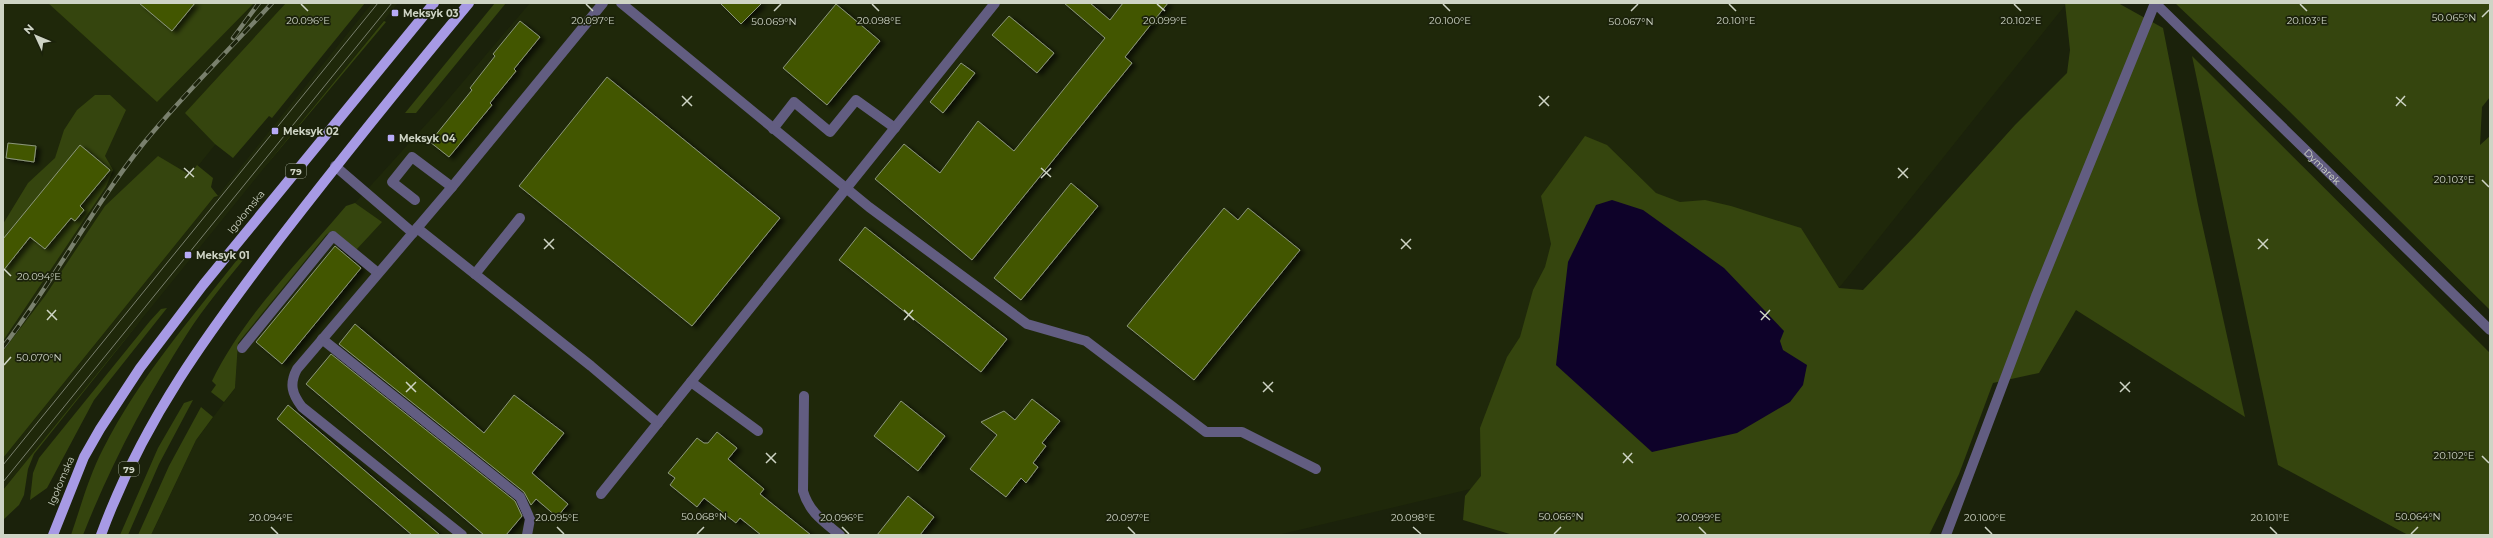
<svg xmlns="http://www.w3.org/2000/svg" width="2493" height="538" font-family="Montserrat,sans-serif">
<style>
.built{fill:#1f280a}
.green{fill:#35450e}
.water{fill:#0e0229}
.building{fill:#425606;stroke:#8c977b;filter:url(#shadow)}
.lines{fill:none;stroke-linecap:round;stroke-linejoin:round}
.minor{stroke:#625d81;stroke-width:10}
.major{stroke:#a79ae5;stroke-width:10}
.tram{stroke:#79806d;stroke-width:1}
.rail-casing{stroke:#79806d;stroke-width:4.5}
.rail{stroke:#1b220b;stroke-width:3;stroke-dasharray:9;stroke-linecap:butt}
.ticks{fill:none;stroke:#ced4c5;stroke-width:1.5}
.poi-dot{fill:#b7abf7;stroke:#1b220b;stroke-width:1.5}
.labels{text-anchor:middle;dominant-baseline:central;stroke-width:3.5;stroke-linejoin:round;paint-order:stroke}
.shield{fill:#1b220b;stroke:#989f8d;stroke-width:1}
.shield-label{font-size:9px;font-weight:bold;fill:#ced4c5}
.poi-label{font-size:10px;font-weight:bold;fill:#ced4c5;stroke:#1b220b;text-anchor:start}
.street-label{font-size:10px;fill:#ced4c5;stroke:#1b220b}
.ticks-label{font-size:10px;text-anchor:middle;fill:#ced4c5;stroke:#1b220b;stroke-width:3.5;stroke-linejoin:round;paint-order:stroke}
</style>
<defs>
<filter id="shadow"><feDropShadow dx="4.5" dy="2.5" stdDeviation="2" flood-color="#0009"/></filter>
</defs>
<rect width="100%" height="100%" fill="#1b220b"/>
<path class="built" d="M3,3H335L261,88L138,240L3,422Z
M372,3H398L3,490V458L214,197L216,198Z
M530,3H2065L2066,4L1839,288L1738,425L1278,535H151L196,440L235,388L238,343L326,235L440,109Z"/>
<path class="green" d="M48,3H254L157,102Z
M286,3H365L272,118L269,116L233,158L215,144L185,113Z
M495,3H506L416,113H405Z
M2065,3H2118L2163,28L2198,205L2245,417L2076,310L2039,373L1993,383L1959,474L1929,535H1513L1463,520L1465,496L1481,476L1480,428L1507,357L1520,337L1533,290L1545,267L1551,244L1541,196L1585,136L1607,145L1656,193L1680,202L1705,200L1731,206L1801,228L1839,288L1863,290L1915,236L2015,125L2067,73L2070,50Z
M2175,3H2490V97L2482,107L2480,145L2490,136V310L2289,111Z
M384,21L386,22L263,169Z
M2192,56L2490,353V535H2408L2278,465Z
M95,95H110L126,110L105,156L113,170L106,187L3,341V224L28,183L55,158L64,130L77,110Z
M158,156L190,175L197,165L213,178L211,187L218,196L214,197L3,458V351L45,296L105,206Z
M355,203L382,222L356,250L335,232L331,231L326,235L238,343L235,388L224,402L211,392L216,385L212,381C244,315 299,262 346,206Z
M244,251L248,254C227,280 205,306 187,334C146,398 111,464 83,535H71C81,506 89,476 103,449C140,376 194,315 244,251Z
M167,308L94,400L47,488L30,500L33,473L39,458L150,321L161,309Z
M144,316L34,454L28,469L24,495L19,505L3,520V490Z
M193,400L159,464L128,535H120L158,448L184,403Z
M201,407L213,417L196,440L151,535H138L169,466Z"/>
<path class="water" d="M1612,200L1643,210L1724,268L1784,331L1780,341L1783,350L1807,365L1803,385L1790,402L1737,433L1652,452L1556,365L1568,262L1596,205Z"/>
<path class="building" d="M139,3H195L172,31Z
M720,3H762L741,24Z
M1064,3H1090L1110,20L1123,3H1168L1125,57L1132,63L972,260L875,179L904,144L940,173L978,121L1014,151L1105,38Z
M836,4L880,41L827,105L783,68Z
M1009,16L1054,53L1037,73L992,35Z
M520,21L540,37L514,69L516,71L490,103L492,105L449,157L430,142L472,90L470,88L495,56L493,54Z
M961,63L975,73L943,113L930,102Z
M607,77L780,218L692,326L519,186Z
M8,143L36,146L34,162L6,158Z
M80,145L110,170L80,206L84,210L75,221L71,218L45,249L30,237L3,271V239Z
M1071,183L1098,206L1021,300L994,278Z
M1224,208L1238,220L1248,208L1300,250L1194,380L1127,326Z
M865,227L1007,339L981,372L839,260Z
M335,246L361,268L282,364L256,342Z
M355,324L484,433L514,395L564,433L532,473L568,504L557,517L536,499L531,505L524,492L339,344Z
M331,354L515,501L522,516L506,535H484L306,384Z
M1032,399L1060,421L1042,443L1046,446L1033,463L1038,467L1026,483L1021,478L1006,497L970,469L997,435L981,422L1004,411L1015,420Z
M901,401L945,436L918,471L874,436Z
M288,405L440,535H412L277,419Z
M717,432L737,448L728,459L764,489L760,494L811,535H761L740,518L736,523L704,498L697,507L670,485L675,478L668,473L697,438L704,443H708Z
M908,496L934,517L920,535H877Z"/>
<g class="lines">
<g class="minor">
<path d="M621,3L869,207L1027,324L1086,341L1206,432H1242L1316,469"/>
<path id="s1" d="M2155,3L2490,330"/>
<path d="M773,129L794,102L830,132L856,100L895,128"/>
<path d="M335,166L413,233"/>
<path d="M415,200L392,182L412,157L452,187"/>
<path d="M417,228L591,366L658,423"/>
<path d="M475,274L520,218"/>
<path d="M322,339L520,497L530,519L527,535"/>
<path d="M242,348L333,236L378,273"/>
<path d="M691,382L758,431"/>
<path d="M804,396L803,491C809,512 823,521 840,535"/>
<path d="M601,494L995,3"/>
<path d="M462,535L302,407C292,394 289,384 297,369L452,187L603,3"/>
<path d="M1946,535L2036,296L2155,3"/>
</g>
<path class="major" d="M53,535L84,457L100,429L140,368L203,285L434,3
M101,535C143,420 208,333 281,237C342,158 405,80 469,3"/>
<path class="tram" d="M3,465L378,3
M3,482L392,3"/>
<defs>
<path id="rail" d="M233,38L259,3
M3,347C53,282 92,208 143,144C183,95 229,50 272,3"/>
</defs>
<use href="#rail" class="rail-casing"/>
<use href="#rail" class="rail"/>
</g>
<path class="ticks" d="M301,4L308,11M586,4L593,11M872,4L879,11M1157,4L1165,11M1443,4L1450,11M1729,4L1736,11M2014,4L2021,11M2300,4L2307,11M774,11L781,4M1631,11L1638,4M2482,17L2489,10M682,96L692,106M1539,96L1549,106M2396,97L2406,106M682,106L692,96M1539,106L1549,96M2396,106L2405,96M184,168L194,177M1041,168L1051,177M1898,168L1908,178M185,178L194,168M1041,178L1051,168M1898,178L1908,168M2482,180L2489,187M544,239L554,249M1401,239L1411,249M2258,239L2268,249M544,249L554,239M1401,249L1411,239M2258,249L2268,239M4,269L11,276M47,310L57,320M904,310L914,320M1760,311L1770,320M47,320L56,310M904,320L913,310M1761,320L1770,310M4,365L11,357M406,382L416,392M1263,382L1273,392M2120,382L2130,392M406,392L416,382M1263,392L1273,382M2120,392L2130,382M766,453L776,463M1623,453L1633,463M2482,456L2489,463M766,463L776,453M1623,463L1632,453M271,527L278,534M557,527L564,534M842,527L849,534M1128,527L1135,534M1413,527L1421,534M1699,527L1706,534M1985,527L1992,534M2270,527L2277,534M697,534L704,527M1554,534L1561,527M2411,534L2418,527"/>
<g class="poi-dot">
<rect x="391" y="9" width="8" height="8" rx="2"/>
<rect x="271" y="127" width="8" height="8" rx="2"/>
<rect x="387" y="134" width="8" height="8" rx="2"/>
<rect x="184" y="251" width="8" height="8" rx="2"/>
</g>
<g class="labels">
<g class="shield">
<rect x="286" y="164" width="20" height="14" rx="3"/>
<rect x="119" y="462" width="20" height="14" rx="3"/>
</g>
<g class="shield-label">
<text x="296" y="171">79</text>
<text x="129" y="469">79</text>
</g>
<g class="poi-label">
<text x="403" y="13">Meksyk 03</text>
<text x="283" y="131">Meksyk 02</text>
<text x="399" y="138">Meksyk 04</text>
<text x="196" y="255">Meksyk 01</text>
</g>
<g class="street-label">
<text stroke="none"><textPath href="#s1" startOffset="234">Dymarek</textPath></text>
<text transform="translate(246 212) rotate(-51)">Igołomska</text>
<text transform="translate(61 481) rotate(-67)">Igołomska</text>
</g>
</g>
<g class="ticks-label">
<text x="2454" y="21">50.065°N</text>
<text x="308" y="24">20.096°E</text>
<text x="593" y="24">20.097°E</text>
<text x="879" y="24">20.098°E</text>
<text x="1165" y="24">20.099°E</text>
<text x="1450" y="24">20.100°E</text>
<text x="1736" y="24">20.101°E</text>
<text x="2021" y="24">20.102°E</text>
<text x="2307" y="24">20.103°E</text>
<text x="774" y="25">50.069°N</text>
<text x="1631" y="25">50.067°N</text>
<text x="2454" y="183">20.103°E</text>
<text x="39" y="280">20.094°E</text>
<text x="39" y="361">50.070°N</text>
<text x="2454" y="459">20.102°E</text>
<text x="704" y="520">50.068°N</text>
<text x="1561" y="520">50.066°N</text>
<text x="2418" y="520">50.064°N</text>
<text x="271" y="521">20.094°E</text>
<text x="557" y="521">20.095°E</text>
<text x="842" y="521">20.096°E</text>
<text x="1128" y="521">20.097°E</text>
<text x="1413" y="521">20.098°E</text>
<text x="1699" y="521">20.099°E</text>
<text x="1985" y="521">20.100°E</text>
<text x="2270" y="521">20.101°E</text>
</g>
<rect width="2493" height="538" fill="none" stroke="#ced4c5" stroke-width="8"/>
<g transform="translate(36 36) rotate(314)" stroke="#1b220b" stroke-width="3" paint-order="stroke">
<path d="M0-3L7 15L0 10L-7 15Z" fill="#ced4c5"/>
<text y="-6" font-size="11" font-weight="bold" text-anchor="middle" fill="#ced4c5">N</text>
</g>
</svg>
